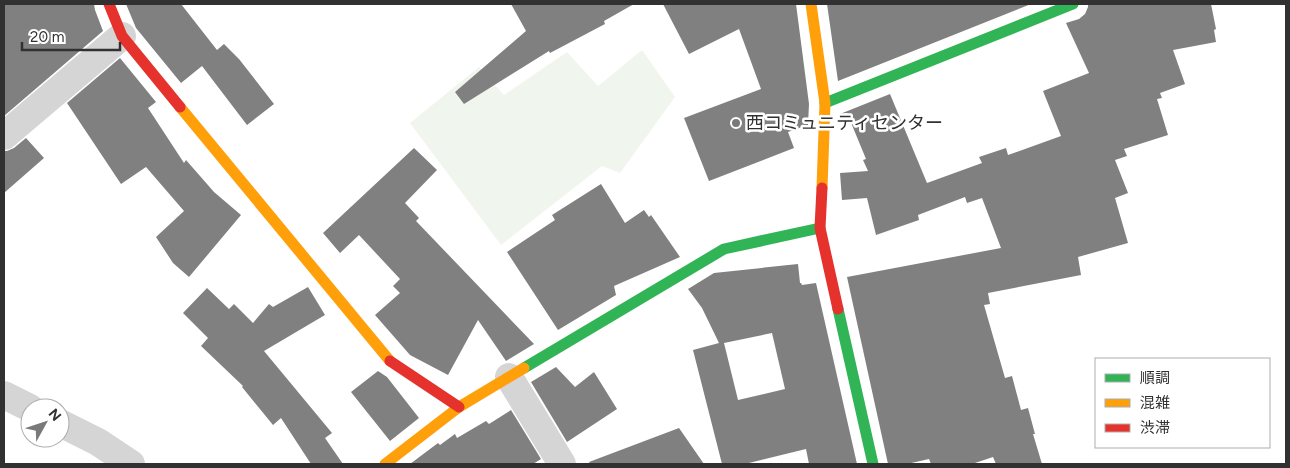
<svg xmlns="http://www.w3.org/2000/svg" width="1290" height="468" font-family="Figtree,'Noto Sans JP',sans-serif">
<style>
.green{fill:#f0f5ee}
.building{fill:#808080;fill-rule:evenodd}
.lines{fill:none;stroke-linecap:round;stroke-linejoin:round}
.street{stroke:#d5d5d5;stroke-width:28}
.fast{stroke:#30b455;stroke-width:11}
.slow{stroke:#ff9f0a;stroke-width:11}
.jam{stroke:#e5322d;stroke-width:11}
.poi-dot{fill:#797979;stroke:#fff;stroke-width:2}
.labels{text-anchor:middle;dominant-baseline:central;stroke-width:5;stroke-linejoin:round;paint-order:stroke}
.poi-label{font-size:18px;fill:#313131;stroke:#fff;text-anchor:start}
</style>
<rect width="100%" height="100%" fill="#fff"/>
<path class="green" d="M642,50L675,97L620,173L602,166L501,245L410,123L479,67L504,95L567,52L598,86Z"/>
<path class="building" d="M4,4H94L95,10L103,31L4,116Z
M126,4H181L217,50L224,44L239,59L274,104L247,125L202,66L181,83L136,28Z
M511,4H634L604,21L605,24L550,53L549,51L464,104L455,92L526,31Z
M663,4H796L809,104L808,125L788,132L794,148L709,181L684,118L761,89L739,29L689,54Z
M827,4H1031L838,81Z
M1088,4H1211L1216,29L1214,30L1216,42L1173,50L1185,84L1160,93L1162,98L1157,99L1168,135L1124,149L1127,156L1115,160L1128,193L1115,198L1128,243L1078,257L1081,275L988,293L990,304L984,305L1005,378L1012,376L1021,410L1028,408L1035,434H1033L1042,464H996L993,457L972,464H931L929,459L907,464H888L847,277L1001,248L982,198L967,203L965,197L918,215L919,220L876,235L867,198L842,200L840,173L868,171L863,160L866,159L847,113L840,115V114L890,94L927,183L982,163L979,157L1006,148L1008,155L1061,136L1043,91L1089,73L1066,23L1079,19L1085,14L1088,7Z
M120,58L156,102L148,108L184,163L186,160L214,192L241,215L189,277L173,263L156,237L184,211L146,167L121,184L67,103Z
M26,138L44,158L4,193V151H7L14,148Z
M414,148L437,170L405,203L419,218L416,221L534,344L506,361L478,320L448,375L410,355L375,315L400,293L393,286L400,279L359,235L340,253L323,233Z
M601,184L625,223L644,210L649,217L651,215L680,257L614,286L616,295L558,330L507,252L555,220L552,215Z
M798,264L800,283H801L802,285L816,283L857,464H809L806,449L745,464H722L693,350L719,343L702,308L688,289L714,273ZM772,333L785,389L738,400L724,343Z
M308,287L325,315L264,351L332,433L325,438L343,464H311L281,418L273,425L242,387L243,386L201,346L208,338L183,313L207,288L229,309L234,304L253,323L269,304L273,307Z
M556,367L575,387L594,372L617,409L567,442L531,382Z
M378,371L387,377L419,418L390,441L351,392Z
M511,410L541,459L533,464H410L438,443L440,445L455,434L457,438L486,421L489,424Z
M679,428L704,464H590L589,462Z"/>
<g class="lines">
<path class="street" d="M4,136L122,36
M509,377L562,464
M4,395L30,408
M60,423L98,442L131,464"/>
<path class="fast" d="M825,103L1073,4
M838,309L873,464
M524,368L724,249L820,228"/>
<path class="slow" d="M811,4L825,103L822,188
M180,107L390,361
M385,464L459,407L524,368"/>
<path class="jam" d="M109,4L122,36L180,107
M822,188L820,228L838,309
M390,361L459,407"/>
</g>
<circle class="poi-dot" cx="736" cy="123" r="5"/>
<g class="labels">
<g class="poi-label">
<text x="746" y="123">西コミュニティセンター</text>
</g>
</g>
<rect width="1290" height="468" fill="none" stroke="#313131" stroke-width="10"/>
<rect x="1095" y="358" width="175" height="90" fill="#ffffff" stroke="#adadad"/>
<rect x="1105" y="374" width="25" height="8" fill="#30b455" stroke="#adadad"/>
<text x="1140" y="383" font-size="15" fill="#313131">順調</text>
<rect x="1105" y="399" width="25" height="8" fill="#ff9f0a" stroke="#adadad"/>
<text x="1140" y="408" font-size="15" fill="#313131">混雑</text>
<rect x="1105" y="424" width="25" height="8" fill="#e5322d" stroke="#adadad"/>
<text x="1140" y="433" font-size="15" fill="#313131">渋滞</text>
<g transform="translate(45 423) rotate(50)"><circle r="24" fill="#ffffff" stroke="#adadad"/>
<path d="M0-4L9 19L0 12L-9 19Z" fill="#797979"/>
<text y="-8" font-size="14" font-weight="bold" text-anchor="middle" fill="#313131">N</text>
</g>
<path d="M22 42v8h98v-8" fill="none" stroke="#313131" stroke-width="2.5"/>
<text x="30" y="42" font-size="15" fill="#313131" stroke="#ffffff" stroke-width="4" paint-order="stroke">20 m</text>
</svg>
